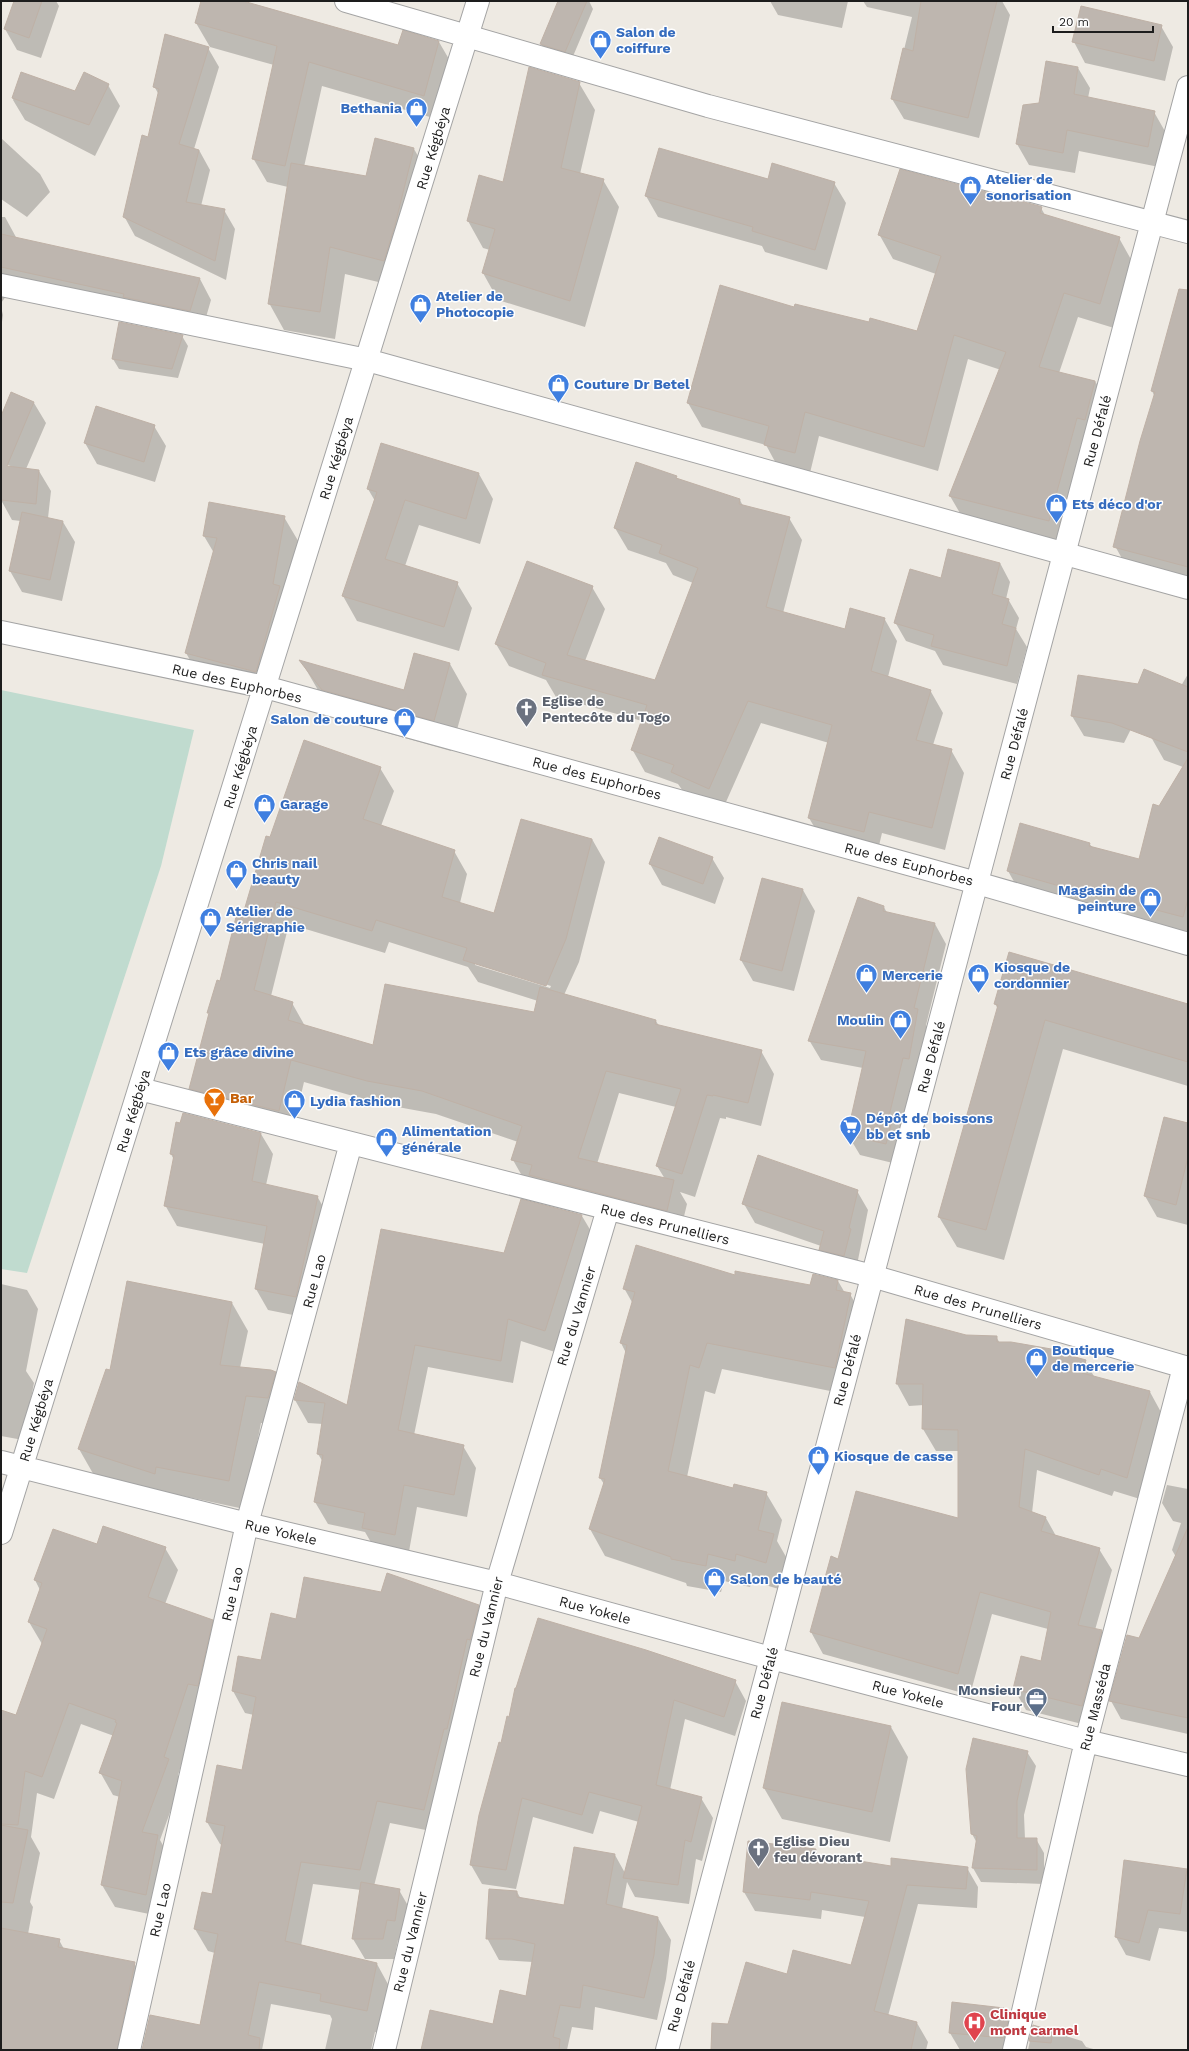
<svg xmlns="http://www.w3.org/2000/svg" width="1189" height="2051" font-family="'Work Sans',sans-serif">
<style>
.wetland{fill:#c0dbcf}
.shadow{fill:#0003;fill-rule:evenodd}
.building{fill:#beb6af;stroke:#bfb1a6}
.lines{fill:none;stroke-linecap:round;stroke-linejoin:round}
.minor-casing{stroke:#a4a4a4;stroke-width:24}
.tertiary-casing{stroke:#a4a4a4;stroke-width:24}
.minor{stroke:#fff;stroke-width:22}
.tertiary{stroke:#fff;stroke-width:22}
.labels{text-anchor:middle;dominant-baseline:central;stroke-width:3;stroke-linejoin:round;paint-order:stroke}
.shop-label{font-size:14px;font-weight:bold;fill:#366cbe;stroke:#fff;text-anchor:start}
.street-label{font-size:14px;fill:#1d1d1d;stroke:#fff}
.worship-label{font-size:14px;font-weight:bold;fill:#5b616d;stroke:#fff;text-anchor:start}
.food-label{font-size:14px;font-weight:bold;fill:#c56008;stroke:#fff;text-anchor:start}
.service-label{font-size:14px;font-weight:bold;fill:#4e5e75;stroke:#fff;text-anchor:end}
.health-label{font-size:14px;font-weight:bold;fill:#be3a42;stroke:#fff;text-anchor:start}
</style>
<rect width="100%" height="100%" fill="#eeeae3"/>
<path class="wetland" d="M1,690L194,730L161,866L27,1273L1,1269Z"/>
<path class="shadow" d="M15,1H56L59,6L41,58L17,50L5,29Z
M203,1H239L399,46L403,32L439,42L453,66L437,119L322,86L304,167L367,177L414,149L429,175L399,287L345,274L335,339L284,330L269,303L288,187L267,182L253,158L274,65L210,47L196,23Z
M559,1H589L593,9L571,61L547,54L541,44Z
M770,1H848L842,28L778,15Z
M863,1H1002L1010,15L979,138L904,119L892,99L912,17L867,7Z
M1161,26L1173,47L1165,81L1085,63L1074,42Z
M208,48L219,67L194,149L199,150L210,170L201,206L224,210L235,229L226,280L135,236L124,216L149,138L159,95L154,86Z
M1078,68L1090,88L1088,98L1154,112L1166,133L1159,167L1079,151L1075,173L1029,165L1017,144L1039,103Z
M22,74L75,92L108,85L120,106L95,156L25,120L13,100Z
M579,83L595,110L580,174L603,180L619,207L585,327L498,300L483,273L490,250L483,248L468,221L504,183Z
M1,138L40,174L50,192L27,217L1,199Z
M768,180L834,183L846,203L827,270L765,252L762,246L658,217L646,196Z
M1041,208L1045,215L1119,238L1133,263L1114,328L1078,317L1059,373L1095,381L1109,406L1063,545L964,520L950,496L1001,370L968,359L938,471L819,436L809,477L779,469L766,445L702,427L688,403L795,308L917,333L936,274L893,259L879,234Z
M1,217H5L17,239L200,279L211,300L202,331L7,295L1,303Z
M1188,305V588L1129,571L1115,546L1155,397L1152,391Z
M1,307L3,315L1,329Z
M182,336L188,346L178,378L119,369L113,359Z
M34,403L46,423L26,469L39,471L51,491L48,518L63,522L75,542L62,601L22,592L10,571L21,521L12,520L1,500V495L13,467L3,463L1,459V418Z
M154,426L166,446L155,482L97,464L85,443Z
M479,474L493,499L480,544L419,525L405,566L457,583L472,608L459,651L357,621L343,596L375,501L368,489Z
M676,477L678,480L740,500L743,506L789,518L802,540L783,613L845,631L884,618L897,641L888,677L930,690L943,713L933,745L951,750L964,773L945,850L882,833L877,854L822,840L809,818L829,743L761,723L722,811L685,794L678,784L645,772L632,749L642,721L556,697L546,680L509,666L496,644L592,587L605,609L585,661L656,682L693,583L673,575L666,563L628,550L615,528Z
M284,517L300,544L272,700L202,681L186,653L214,553L204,536Z
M1000,563L1010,582L1006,599H1008L1019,618L1016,629L1027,647L1017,684L943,665L935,651L906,641L895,622L942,579Z
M415,654L450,664L467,694L451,751L341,720L318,690L301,661L405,691Z
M1188,674V937L1021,894L1008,871L1089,843L1092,847L1139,860L1159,807L1183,767L1164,760L1151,737Z
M1143,705L1124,743L1084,736L1072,716Z
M380,768L394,791L381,826L454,851L467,874L460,903L494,914L592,839L605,862L579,962L564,995L656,1021L659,1026L761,1051L774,1074L761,1126L726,1117V1119L720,1118L695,1197L680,1192L687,1204L680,1233L526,1183L513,1160L518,1142L436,1114L381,1104L304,1082L292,1133L203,1111L190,1089L210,1015L209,1013L270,838ZM289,924L385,953L389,942L468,967L478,982L538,1001L535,1014L374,1047L305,1026L292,1003L271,996ZM475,962L551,986L550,988L475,965ZM619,1093L676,1107L657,1166L665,1179L597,1164Z
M712,858L724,878L715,904L662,885L650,864Z
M762,879L803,890L815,911L794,991L753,981L741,960Z
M884,907L887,913L935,924L946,944L926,1025L929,1030L897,1164L860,1155L848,1135L863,1068L821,1060L809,1040Z
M995,1004L1188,1005V1086L1063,1049L1004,1260L957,1247L939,1217L998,1009Z
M1188,1124V1225L1157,1217L1145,1196Z
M261,1134L273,1154L266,1185L317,1196L329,1217L308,1318L268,1310L256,1289L265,1244L177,1226L165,1205L174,1160L171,1154Z
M857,1191L868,1210L855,1275L831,1269L820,1249L821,1246L755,1223L744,1204Z
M582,1216L595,1238L558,1353L521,1341L513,1383L428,1367L414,1435L463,1446L476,1468L467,1517L417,1507L408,1557L376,1551L365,1532L328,1524L315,1502L323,1462L318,1454L323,1424L308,1423L295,1400L299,1384L348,1406L504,1254Z
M735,1276L810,1286L838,1281L845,1293L850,1294L865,1321L850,1395L722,1369L715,1394L705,1391L687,1477L734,1489L766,1493L782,1520L777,1541L789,1562L782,1590L752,1581L750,1587L724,1581L721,1592L687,1586L686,1583L605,1556L590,1529L604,1484L600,1478L626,1353L621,1343L633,1304L624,1288Z
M128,1283L232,1303L248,1331L240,1368L275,1373L291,1400L284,1425L261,1423L244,1509L95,1477L79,1449L111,1371Z
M1,1284L27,1290L38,1309L26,1371L34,1383L23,1440L1,1436Z
M906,1320L966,1336L996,1337L1000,1343L1057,1351L1058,1354L1085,1361L1095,1378L1150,1392L1162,1414L1140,1499L1114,1491L1112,1496L1037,1470L1032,1513L1046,1518L1056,1536L1099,1549L1112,1570L1095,1630L1102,1631L1114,1653L1094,1727L1026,1710L1014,1689L1042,1662L1048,1629L992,1614L970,1695L823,1654L811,1632L839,1560L959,1519V1451H936L923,1429L924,1405L909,1406L897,1384Z
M1167,1485L1188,1489V1734L1121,1719L1111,1701L1176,1557L1172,1550L1181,1523L1173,1521L1162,1503Z
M97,1546L165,1548L178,1570L165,1604L212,1621L225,1643L200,1706L178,1775L181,1782L160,1840L170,1858L159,1916L115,1907L102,1885L120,1797L113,1795L100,1772L114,1736L81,1724L54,1799L37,1793L31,1837L40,1853L30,1902L33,1907L28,1934L59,1940L64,1949L134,1963L147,1985L133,2050H1V1711L16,1717L42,1644L29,1622L40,1590L35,1580Z
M382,1594L478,1606L491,1628L436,1832L390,1823L374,1886L399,1890L411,1911L406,1941L398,1940L394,1959H365L353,1939L361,1890L313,1884L301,1946L377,1964L389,1986L379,2033L375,2032L371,2050H325L332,2019L330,2015L271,2004L262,2050H142L150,2016L201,2026L215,1953L208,1951L195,1929L213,1895L222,1845L220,1844L207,1822L243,1771L254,1715L245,1713L233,1691L239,1657L262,1661L297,1620Z
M735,1681L746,1701L735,1736L685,1719L670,1790L701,1798L713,1818L702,1861L696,1859L689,1904L635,1897L627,1882L622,1909L658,1918L671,1940L666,1979L657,2020L595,2007L593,2030L572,2027L567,2050H422L494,2025L527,1997L533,1962L499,1960L487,1938L517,1892L521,1899L565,1906L615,1855L625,1873L639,1822L600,1811L593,1834L533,1817L516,1889L482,1884L471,1865L499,1744Z
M891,1727L908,1757L890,1842L782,1819L764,1788Z
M1027,1752L1036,1766L1024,1815L1025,1839H1036L1044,1853V1884L981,1882L973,1868L977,1843L972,1834Z
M815,1850L819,1856L891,1867L967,1868L978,1887L977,1908L918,1904L888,2016L917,2023L928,2042L926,2050H712L729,2025L788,1975L852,1966L865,1917L822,1910L821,1919L755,1911L744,1892Z
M1125,1862L1188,1871V1932L1159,1928L1150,1961L1126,1955L1116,1937Z
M1004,2008L1016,2029L1017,2050H960L950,2033Z
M1033,2026L1082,2041L1086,2047L1097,2050H1028Z"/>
<path class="building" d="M14,1H42L29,38L4,29Z
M201,1H243L398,45L403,30L439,41L424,96L309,62L285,166L252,159L277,46L195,23Z
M558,1H587L565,52L540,44Z
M921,1H997L968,118L891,99L903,48L913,51Z
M1081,6L1162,25L1154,61L1072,42Z
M165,34L209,47L179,144L199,150L186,202L225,209L215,261L123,217L142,135L148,137L159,89L153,87Z
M1046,61L1078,67L1074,94L1155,111L1148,147L1067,130L1063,153L1016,144L1023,105L1039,103Z
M529,67L580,82L561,168L604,179L570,301L482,273L495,229L467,221L479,175L503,182Z
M21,72L75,91L84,72L109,84L89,125L12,98Z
M375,138L414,148L395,225L384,261L330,247L320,312L268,304L291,163L366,176Z
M659,148L768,179L772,163L835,182L815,250L752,231L753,227L645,196Z
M900,169L1039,206L1042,207L1040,213L1120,237L1100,304L1064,293L1039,367L1095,381L1085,420L1077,418L1049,521L949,496L1006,352L954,335L924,447L805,412L795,453L764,445L769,426L687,403L720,285L794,307L795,304L869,322L870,318L917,331L941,256L878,235Z
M1,234L200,278L190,311L123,297L124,294L1,267Z
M1179,289L1188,290V567L1113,547L1140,441L1155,392L1151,391Z
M119,322L183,335L172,369L112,359Z
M11,392L34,402L7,466L39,470L36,504L1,500V416Z
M96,406L155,425L144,462L84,443Z
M381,443L479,473L466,519L405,500L385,559L458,582L444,627L342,596L377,492L367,489Z
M636,462L677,476L676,478L740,499L739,504L790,517L766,607L845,629L850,608L885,618L871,671L931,690L916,740L952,749L932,828L869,812L864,832L808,818L832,725L748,701L709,789L671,772L674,765L631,750L647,705L542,675L546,663L495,644L527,561L593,586L567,655L655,680L698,568L659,553L662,545L614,528Z
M209,502L285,516L273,584L280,586L256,672L185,653L217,538L203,536Z
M22,512L63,521L50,580L9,571Z
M948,549L1000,563L992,594L1009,599L1002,624L1016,628L1007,666L931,646L934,635L894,623L910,569L941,578Z
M414,653L450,663L434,721L322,690L299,660L404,690Z
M1144,669L1188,687V752L1112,723L1071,716L1078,675L1138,684Z
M304,740L381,767L363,819L455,850L442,897L494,913L521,819L592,839L566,939L546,986L463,960L467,948L376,920L372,931L276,902L254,990L293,1002L288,1020L373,1045L385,984L534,1012L540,987L656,1020L655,1024L762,1050L748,1103L713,1095V1096L707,1095L682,1174L656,1166L681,1089L606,1071L578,1158L674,1180L667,1211L529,1175L532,1165L511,1160L522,1126L422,1091L367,1081L291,1060L279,1111L189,1089L209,1013H207L217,980L220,981L237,913L243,914L266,836L270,837Z
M1188,758V899L1183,917L1077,889V891L1007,871L1020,823L1090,843L1089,846L1139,859L1153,804L1159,806Z
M659,837L713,857L703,884L649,864Z
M762,878L803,889L782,971L740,960Z
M858,897L884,906L883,911L935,923L914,1008L918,1009L909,1059L903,1058L889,1116L893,1117L886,1144L847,1135L866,1051L808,1041Z
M1009,952L1188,1004V1062L1045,1020L986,1230L938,1217L998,1005L994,1004Z
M183,1113L261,1133L252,1181L318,1196L296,1297L255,1289L267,1226L164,1206L174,1155L170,1154L176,1122L180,1123Z
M1164,1117L1188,1123V1157L1176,1205L1144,1196Z
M758,1155L858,1190L849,1228L851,1229L844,1256L819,1250L824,1231L742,1204Z
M521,1199L582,1215L545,1331L508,1319L501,1361L415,1345L398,1430L464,1445L454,1495L404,1485L395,1535L362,1528L365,1513L314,1502L323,1455L317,1454L325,1403L294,1400L299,1382L347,1405L381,1229L504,1253Z
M636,1245L735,1275V1271L810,1285L813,1274L838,1280L836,1290L851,1293L835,1368L707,1343L699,1368L690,1365L668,1471L733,1488L734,1484L767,1492L758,1530L774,1534L766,1563L736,1554L735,1561L708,1554L706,1566L671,1559V1557L589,1529L605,1479L599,1478L627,1345L620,1343L635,1292L623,1289Z
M127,1281L232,1302L220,1365L271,1370L276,1372L268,1398L246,1396L229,1481L156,1467L155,1474L78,1449L106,1369L110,1370Z
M906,1319L966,1335L997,1336V1342H1011L1057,1350V1352L1086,1360L1082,1373L1150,1391L1127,1478L1101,1469L1099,1475L1025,1449L1019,1507L1046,1517L1041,1531L1100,1548L1078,1625L1102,1630L1082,1706L1013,1689L1021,1656L1041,1661L1051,1612L980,1592L958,1674L810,1632L831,1556L838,1559L856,1491L958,1518V1430L922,1429L923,1384H896Z
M103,1526L166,1547L148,1597L213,1620L198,1686L188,1684L164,1757L169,1759L142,1832L158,1835L146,1895L101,1885L122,1781L99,1773L117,1723L115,1722L116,1720L69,1703L42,1777L25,1771L18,1825L1,1824V1710L16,1715L47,1629L28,1622L42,1583L34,1580L53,1529L97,1544Z
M1188,1527V1718L1109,1701L1127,1635L1139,1638Z
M387,1573L479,1605L470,1640L467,1639L447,1729H444L424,1810L377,1801L360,1870L301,1862L285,1941L377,1963L367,2011L320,2001L321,1994L259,1982L248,2035L260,2038L259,2050H142L150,2015L200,2025L218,1934L194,1929L202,1892L212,1894L225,1826L206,1822L217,1765L242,1770L256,1697L232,1691L238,1656L261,1660L271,1613L296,1619L304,1577L381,1592Z
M538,1618L646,1650L736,1680L724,1717L674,1700L656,1785L702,1797L691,1842L685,1840L678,1885L623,1878L642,1806L589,1792L582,1815L522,1798L506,1870L470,1865L479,1815L499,1742L501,1743L507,1716L509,1717L515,1688H516Z
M782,1702L891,1726L872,1812L763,1788Z
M973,1738L1028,1751L1017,1801V1838H1037V1870L972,1868L977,1836L971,1834L966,1769Z
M1,1825L28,1830L13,1903L1,1902Z
M748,1841L816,1849L815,1854L891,1866V1858L968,1867L966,1889L907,1885L874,2011L917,2022L911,2050H711L712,2023L728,2024L746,1962L787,1974L793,1950L851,1965L869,1901L811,1892L810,1900L743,1892Z
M574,1847L615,1854L606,1904L658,1917L654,1955L644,1998L583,1985L580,2008L560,2005L553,2037L560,2039L559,2050H421L430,2010L493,2024L500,1990L526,1996L535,1944L512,1939H486L489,1889L517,1891V1897L564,1905Z
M1124,1860L1187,1869L1180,1914L1148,1910L1139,1943L1115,1937Z
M361,1882L400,1889L395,1921L387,1920L383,1939H352Z
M1,1928L60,1939L58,1947L135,1962L117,2050H1Z
M952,2002L1004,2008L1003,2016L1009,2017L1004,2038L949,2033Z
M1033,2025L1053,2031L1051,2043L1029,2041Z"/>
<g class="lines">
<defs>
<path id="minor" d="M346,1L708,106L1188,232
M1,285L367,360L1188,588
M1,632L265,687L977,883L1188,944
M140,1089L872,1276L1188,1368
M1,1462L247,1524L497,1583L771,1658L1086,1741L1188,1765
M1,1533L478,1
M129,2050L247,1524L351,1143
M384,2050L497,1583L608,1209
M1014,2050L1086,1741L1184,1367"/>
<path id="tertiary" d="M667,2050L1188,87"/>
</defs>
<use href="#minor" class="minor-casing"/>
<use href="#tertiary" class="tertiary-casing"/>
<use href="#minor" class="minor"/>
<use href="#tertiary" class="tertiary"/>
</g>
<defs>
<symbol id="shop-pin" viewBox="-11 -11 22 30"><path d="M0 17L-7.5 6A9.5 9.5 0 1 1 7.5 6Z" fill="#3f7fe0" stroke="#fff"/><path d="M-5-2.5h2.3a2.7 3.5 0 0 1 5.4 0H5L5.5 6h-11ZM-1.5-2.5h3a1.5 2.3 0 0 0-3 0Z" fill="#fff"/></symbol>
<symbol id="church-pin" viewBox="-11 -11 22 30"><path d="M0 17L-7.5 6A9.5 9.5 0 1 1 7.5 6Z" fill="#6b7280" stroke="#fff"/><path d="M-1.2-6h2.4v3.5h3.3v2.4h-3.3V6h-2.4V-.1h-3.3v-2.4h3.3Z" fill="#fff"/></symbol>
<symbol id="bar-pin" viewBox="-11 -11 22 30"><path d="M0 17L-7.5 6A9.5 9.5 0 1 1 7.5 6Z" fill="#e8710a" stroke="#fff"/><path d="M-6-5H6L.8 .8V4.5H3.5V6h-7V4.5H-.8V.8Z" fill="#fff"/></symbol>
<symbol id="supermarket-pin" viewBox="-11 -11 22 30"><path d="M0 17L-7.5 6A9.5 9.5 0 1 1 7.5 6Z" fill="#3f7fe0" stroke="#fff"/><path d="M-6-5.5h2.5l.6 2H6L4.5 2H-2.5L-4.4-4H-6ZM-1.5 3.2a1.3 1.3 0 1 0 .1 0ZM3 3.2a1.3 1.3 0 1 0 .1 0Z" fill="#fff"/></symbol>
<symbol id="office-pin" viewBox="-11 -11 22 30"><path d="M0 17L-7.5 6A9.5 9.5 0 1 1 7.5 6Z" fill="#5c6f8a" stroke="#fff"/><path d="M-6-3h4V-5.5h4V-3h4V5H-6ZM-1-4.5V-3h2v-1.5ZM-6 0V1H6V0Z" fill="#fff"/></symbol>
<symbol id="hospital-pin" viewBox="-11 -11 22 30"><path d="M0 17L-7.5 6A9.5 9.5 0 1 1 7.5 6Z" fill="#e0444e" stroke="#fff"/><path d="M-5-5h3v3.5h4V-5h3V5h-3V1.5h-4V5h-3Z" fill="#fff"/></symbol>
</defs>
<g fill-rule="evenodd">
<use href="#shop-pin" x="588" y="28" width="25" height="34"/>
<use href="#shop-pin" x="404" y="96" width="25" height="34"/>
<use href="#shop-pin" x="958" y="174" width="25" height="34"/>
<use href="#shop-pin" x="408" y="292" width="25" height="34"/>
<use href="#shop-pin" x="546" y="372" width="25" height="34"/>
<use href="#shop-pin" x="1044" y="492" width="25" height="34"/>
<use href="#church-pin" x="514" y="696" width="25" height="34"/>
<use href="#shop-pin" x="392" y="706" width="25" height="34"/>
<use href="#shop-pin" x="252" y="792" width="25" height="34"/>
<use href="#shop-pin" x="224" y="858" width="25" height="34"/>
<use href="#shop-pin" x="1138" y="886" width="25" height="34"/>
<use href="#shop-pin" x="198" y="906" width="25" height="34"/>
<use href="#shop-pin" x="854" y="962" width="25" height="34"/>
<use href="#shop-pin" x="966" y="962" width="25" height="34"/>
<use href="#shop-pin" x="888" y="1008" width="25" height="34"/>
<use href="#shop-pin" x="156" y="1040" width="25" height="34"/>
<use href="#bar-pin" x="202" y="1086" width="25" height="34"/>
<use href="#shop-pin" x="282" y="1088" width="25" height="34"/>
<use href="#supermarket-pin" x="838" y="1114" width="25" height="34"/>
<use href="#shop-pin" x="374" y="1126" width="25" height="34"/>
<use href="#shop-pin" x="1024" y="1346" width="25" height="34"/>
<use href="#shop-pin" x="806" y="1444" width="25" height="34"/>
<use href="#shop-pin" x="702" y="1566" width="25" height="34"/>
<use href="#office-pin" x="1024" y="1686" width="25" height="34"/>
<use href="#church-pin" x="746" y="1836" width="25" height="34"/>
<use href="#hospital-pin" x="962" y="2010" width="25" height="34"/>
</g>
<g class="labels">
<g class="shop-label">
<text x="616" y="32">Salon de<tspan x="616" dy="16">coiffure</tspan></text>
<text x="402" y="108" text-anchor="end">Bethania</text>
<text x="986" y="179">Atelier de<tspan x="986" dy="16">sonorisation</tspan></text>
<text x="436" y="296">Atelier de<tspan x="436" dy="16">Photocopie</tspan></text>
<text x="574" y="384">Couture Dr Betel</text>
<text x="1072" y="504">Ets déco d'or</text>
<text x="388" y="719" text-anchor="end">Salon de couture</text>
<text x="280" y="804">Garage</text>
<text x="252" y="863">Chris nail<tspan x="252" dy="16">beauty</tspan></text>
<text x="1136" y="890" text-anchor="end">Magasin de<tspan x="1136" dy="16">peinture</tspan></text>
<text x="226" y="911">Atelier de<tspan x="226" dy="16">Sérigraphie</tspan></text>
<text x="994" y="967">Kiosque de<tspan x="994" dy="16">cordonnier</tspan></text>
<text x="882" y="975">Mercerie</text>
<text x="884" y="1020" text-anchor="end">Moulin</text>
<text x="184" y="1052">Ets grâce divine</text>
<text x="310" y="1101">Lydia fashion</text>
<text x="866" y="1118">Dépôt de boissons<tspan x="866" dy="16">bb et snb</tspan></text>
<text x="402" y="1131">Alimentation<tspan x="402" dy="16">générale</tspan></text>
<text x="1052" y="1350">Boutique<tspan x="1052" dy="16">de mercerie</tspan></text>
<text x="834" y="1456">Kiosque de casse</text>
<text x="730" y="1579">Salon de beauté</text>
</g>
<g class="street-label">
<text transform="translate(433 148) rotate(-73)">Rue Kégbéya</text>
<text transform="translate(1097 431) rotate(-75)">Rue Défalé</text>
<text transform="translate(336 458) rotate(-73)">Rue Kégbéya</text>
<text transform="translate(237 683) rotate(13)">Rue des Euphorbes</text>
<text transform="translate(1014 744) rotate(-75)">Rue Défalé</text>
<text transform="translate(240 767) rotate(-73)">Rue Kégbéya</text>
<text transform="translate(597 778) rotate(15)">Rue des Euphorbes</text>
<text transform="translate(909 864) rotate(15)">Rue des Euphorbes</text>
<text transform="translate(931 1057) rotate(-75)">Rue Défalé</text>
<text transform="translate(133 1111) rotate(-73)">Rue Kégbéya</text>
<text transform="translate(665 1224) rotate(14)">Rue des Prunelliers</text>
<text transform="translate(314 1281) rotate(-75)">Rue Lao</text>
<text transform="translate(978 1307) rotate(16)">Rue des Prunelliers</text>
<text transform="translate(576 1316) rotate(-73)">Rue du Vannier</text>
<text transform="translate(847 1370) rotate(-75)">Rue Défalé</text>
<text transform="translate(36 1420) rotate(-73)">Rue Kégbéya</text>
<text transform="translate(281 1532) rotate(13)">Rue Yokele</text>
<text transform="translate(232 1594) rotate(-77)">Rue Lao</text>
<text transform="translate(595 1610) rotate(15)">Rue Yokele</text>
<text transform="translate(486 1627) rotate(-76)">Rue du Vannier</text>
<text transform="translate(764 1683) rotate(-75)">Rue Défalé</text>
<text transform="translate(908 1694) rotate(15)">Rue Yokele</text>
<text transform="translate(1095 1707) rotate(-76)">Rue Masséda</text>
<text transform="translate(160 1910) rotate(-77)">Rue Lao</text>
<text transform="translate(410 1942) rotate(-76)">Rue du Vannier</text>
<text transform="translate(681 1996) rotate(-75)">Rue Défalé</text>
</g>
<g class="worship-label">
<text x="542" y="701">Eglise de<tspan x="542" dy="16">Pentecôte du Togo</tspan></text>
<text x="774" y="1841">Eglise Dieu<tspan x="774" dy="16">feu dévorant</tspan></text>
</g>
<g class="food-label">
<text x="230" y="1098">Bar</text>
</g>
<g class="service-label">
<text x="1022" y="1690">Monsieur<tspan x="1022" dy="16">Four</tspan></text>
</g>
<g class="health-label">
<text x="990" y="2014">Clinique<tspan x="990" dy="16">mont carmel</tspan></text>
</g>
</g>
<rect width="1189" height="2051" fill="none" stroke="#1d1d1d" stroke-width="4"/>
<path d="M1053 26v6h100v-6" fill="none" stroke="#1d1d1d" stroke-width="2"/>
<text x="1059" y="26" font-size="12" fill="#1d1d1d" stroke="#ffffff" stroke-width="3" paint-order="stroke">20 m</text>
</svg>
